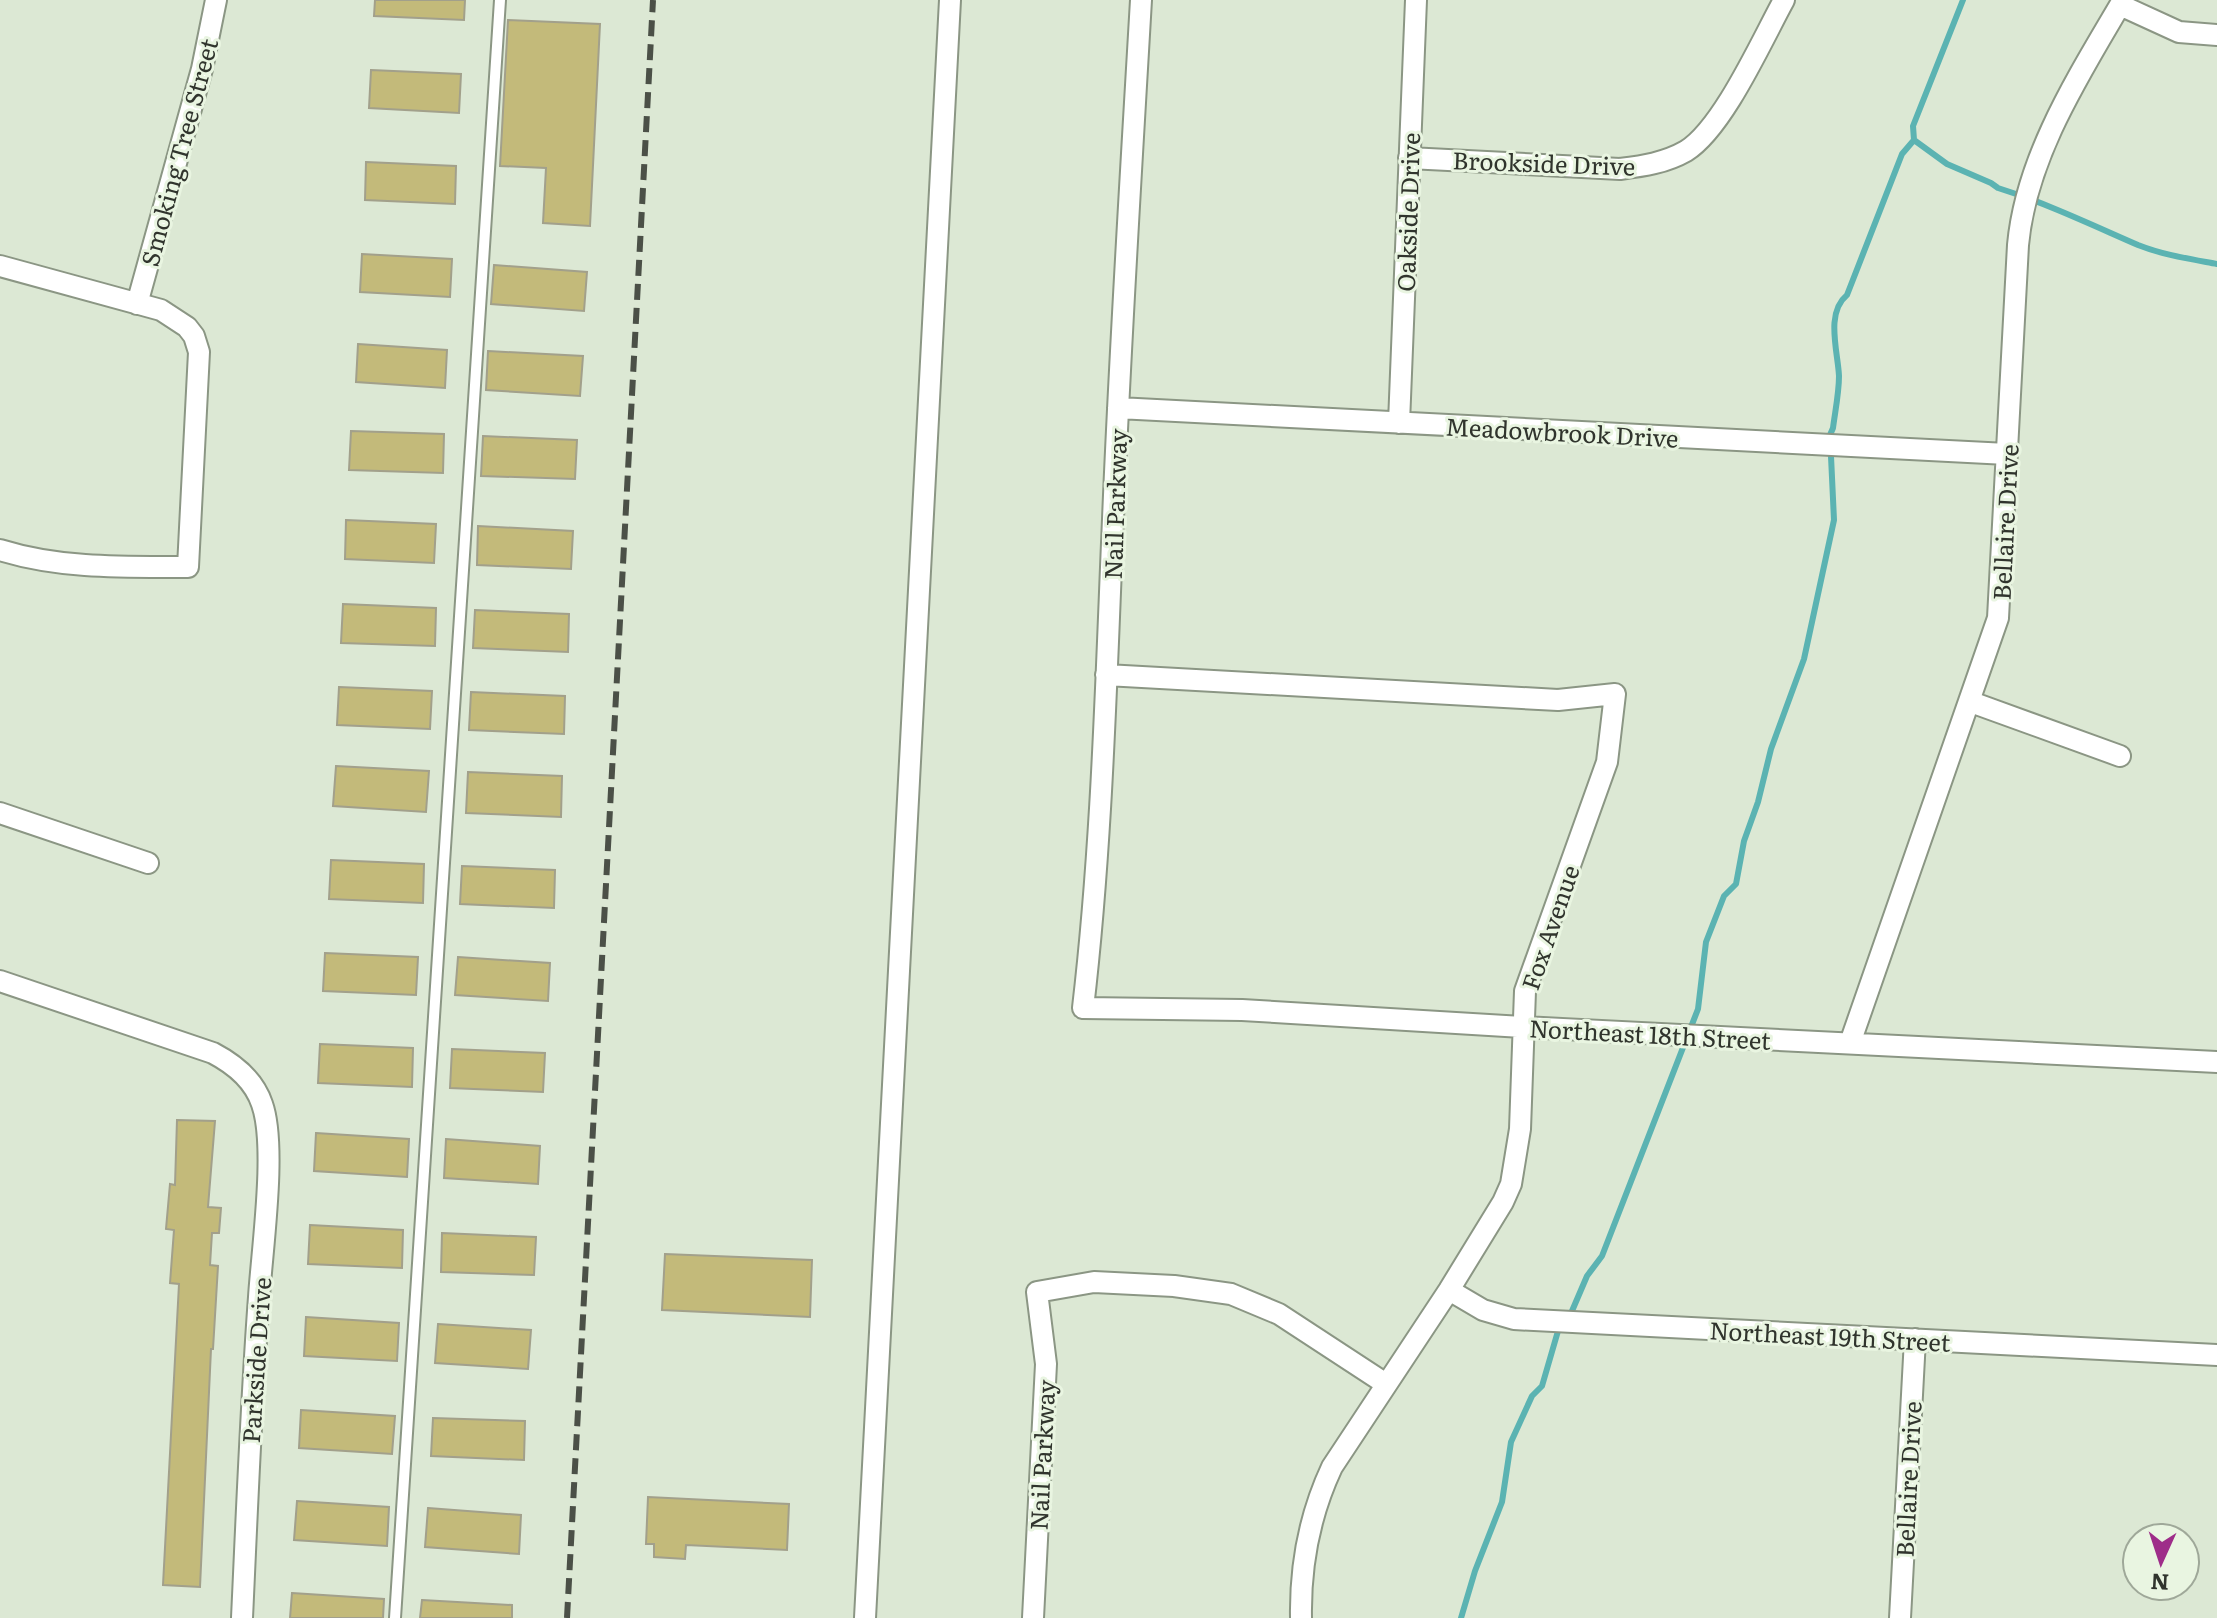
<svg xmlns="http://www.w3.org/2000/svg" width="2217" height="1618" font-family="Literata,serif">
<style>
.lines{fill:none;stroke-linecap:round;stroke-linejoin:round}
.stream{stroke:#5bb3b2;stroke-width:6}
.building{fill:#c3ba7a;stroke:#a2a08b;stroke-width:2}
.service-casing{stroke:#8b9684;stroke-width:14}
.minor-casing{stroke:#8b9684;stroke-width:24}
.service{stroke:#fff;stroke-width:10}
.minor{stroke:#fff;stroke-width:20}
.rail{stroke:#4b5047;stroke-width:6;stroke-dasharray:16 8;stroke-linecap:butt}
.labels{text-anchor:middle;dominant-baseline:central;stroke-width:6;stroke-linejoin:round;paint-order:stroke}
.street-label{font-size:24px;fill:#30342d;stroke:#e9f5e1}
</style>
<rect width="100%" height="100%" fill="#dce8d4"/>
<g class="lines">
<path class="stream" d="M1914,140L1947,164L1991,183L1998,188C2046,203 2092,225 2138,245C2163,255 2190,259 2217,264
M1569,1318L1587,1276L1602,1256L1698,1009L1706,942L1724,896L1736,884L1744,841L1758,802L1771,749L1804,659L1834,520L1830,435L1833,428C1835,412 1839,393 1839,376C1838,352 1825,313 1847,295L1902,154L1914,140L1913,126L1963,0
M1461,1618L1475,1571L1502,1502L1511,1442L1532,1396L1542,1386L1558,1331L1562,1327"/>
</g>
<path class="building" d="M375,0H465L464,20L374,16Z
M508,20L600,24L590,226L543,223L546,168L500,166Z
M371,70L461,74L459,113L369,108Z
M366,162L456,166L455,204L365,200Z
M362,254L452,259L450,297L360,292Z
M494,265L587,272L584,311L491,304Z
M358,344L447,350L445,388L356,382Z
M488,351L583,356L580,396L486,390Z
M351,431L444,434L443,473L349,470Z
M483,436L577,440L575,479L481,476Z
M346,520L436,524L434,563L345,559Z
M478,526L573,531L571,569L477,565Z
M343,604L436,608L435,646L341,643Z
M475,610L569,614L568,652L473,648Z
M339,687L432,691L430,729L337,725Z
M471,692L565,696L564,734L469,730Z
M336,766L429,771L426,812L333,806Z
M468,772L562,776L561,817L466,813Z
M331,860L424,864L423,903L329,899Z
M462,866L555,870L554,908L460,904Z
M325,953L418,957L416,995L323,991Z
M458,957L550,963L548,1001L455,995Z
M320,1044L413,1048L412,1087L318,1083Z
M452,1049L545,1053L543,1092L450,1088Z
M177,1120L215,1121L208,1207L221,1208L219,1233H212L210,1265L218,1266L213,1349H211L200,1587L163,1585L179,1284L170,1283L174,1230L166,1229L170,1184L175,1185Z
M316,1133L409,1139L407,1177L314,1171Z
M446,1139L540,1146L538,1184L444,1178Z
M310,1225L403,1230L402,1268L308,1264Z
M442,1233L536,1237L534,1275L441,1272Z
M665,1254L812,1260L810,1317L662,1310Z
M306,1317L399,1323L397,1361L304,1356Z
M438,1324L531,1330L528,1369L435,1363Z
M301,1410L395,1416L392,1454L299,1448Z
M433,1418L525,1421L524,1460L431,1456Z
M648,1497L789,1504L787,1550L686,1545L685,1559L654,1557V1544H646Z
M297,1501L389,1507L387,1546L294,1540Z
M428,1508L521,1515L519,1554L425,1547Z
M292,1593L384,1599L383,1618H290Z
M422,1600L512,1605V1618H420Z"/>
<g class="lines">
<defs>
<path id="service" d="M395,1618L500,0"/>
<path id="minor" d="M1141,0C1131,173 1120,346 1113,519C1106,682 1102,846 1083,1008L1242,1010L1522,1027L2217,1062
M2120,5L2179,32L2217,35
M1409,158L1620,169C1643,166 1665,163 1686,151C1723,128 1762,40 1784,0
M0,266L161,310L187,327L194,336L199,352L188,567C125,567 61,569 0,550
M137,304L202,69L216,0
M1118,408L2007,454
M1399,423L1416,0
M1106,675L1558,700L1615,694L1607,762L1525,991L1520,1129L1511,1184L1503,1202L1449,1290L1332,1467C1309,1516 1300,1564 1301,1618
M1971,702L2120,756
M0,813L148,863
M0,981L213,1053C234,1064 254,1080 262,1104C277,1146 262,1249 259,1297C251,1404 247,1511 242,1618
M1850,1043L1998,618L2018,245C2026,157 2079,75 2123,0
M1449,1290L1483,1310L1514,1319L2217,1355
M865,1618L950,0
M1033,1618L1046,1364L1037,1292L1094,1282L1174,1286L1231,1294L1279,1314L1386,1384
M1900,1618L1915,1339"/>
</defs>
<use href="#service" class="service-casing"/>
<use href="#minor" class="minor-casing"/>
<use href="#service" class="service"/>
<use href="#minor" class="minor"/>
<path class="rail" d="M567,1618L653,0"/>
</g>
<g class="labels">
<g class="street-label">
<text transform="translate(178 152) rotate(-75)">Smoking Tree Street</text>
<text transform="translate(1544 162) rotate(2)">Brookside Drive</text>
<text transform="translate(1407 212) rotate(-88)">Oakside Drive</text>
<text transform="translate(1562 431) rotate(3)">Meadowbrook Drive</text>
<text transform="translate(1114 504) rotate(-88)">Nail Parkway</text>
<text transform="translate(2004 522) rotate(-87)">Bellaire Drive</text>
<text transform="translate(1549 927) rotate(-71)">Fox Avenue</text>
<text transform="translate(1650 1033) rotate(3)">Northeast 18th Street</text>
<text transform="translate(1830 1335) rotate(3)">Northeast 19th Street</text>
<text transform="translate(255 1360) rotate(-86)">Parkside Drive</text>
<text transform="translate(1041 1455) rotate(-87)">Nail Parkway</text>
<text transform="translate(1907 1479) rotate(-87)">Bellaire Drive</text>
</g>
</g>
<g transform="translate(2161 1562) rotate(183)"><circle r="38" fill="#e9f5e1" stroke="#9fa899" stroke-width="2"/>
<path d="M0-6L14 30L0 20L-14 30Z" fill="#9e2d89"/>
<text y="-12" font-size="22" font-weight="bold" text-anchor="middle" fill="#30342d">N</text>
</g>
</svg>
